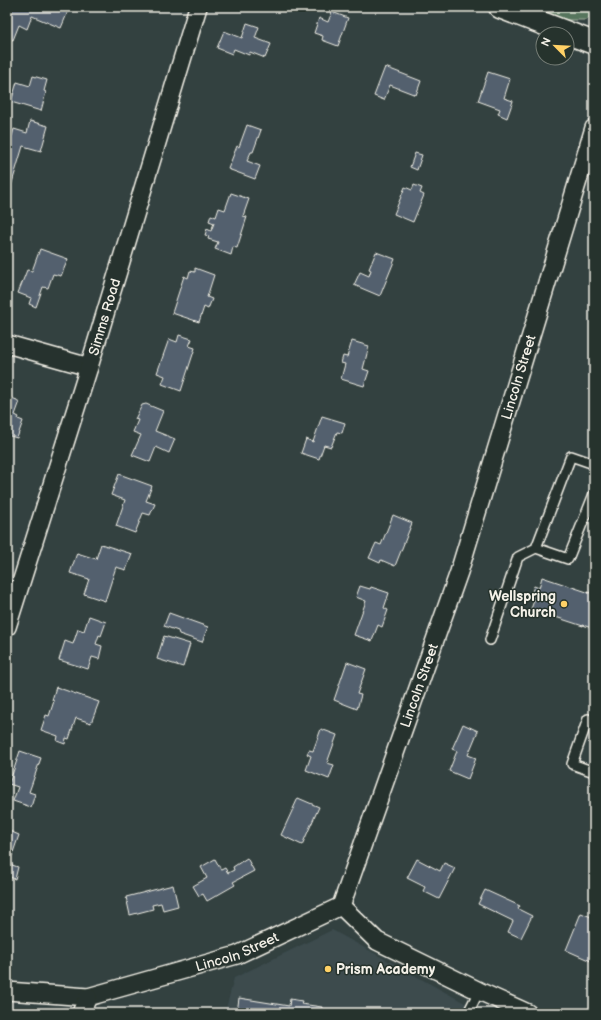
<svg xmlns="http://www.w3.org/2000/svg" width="601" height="1020" font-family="'Balsamiq Sans',sans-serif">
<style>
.built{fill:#3c4b4e}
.green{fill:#57755d;stroke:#a6b3a2}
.building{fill:#52616e;stroke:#f4f1e8}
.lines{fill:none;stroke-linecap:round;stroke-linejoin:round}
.lane-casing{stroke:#f4f1e8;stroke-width:12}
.street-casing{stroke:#f4f1e8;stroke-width:20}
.secondary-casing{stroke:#f4f1e8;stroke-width:25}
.lane{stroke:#26332d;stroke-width:9}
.street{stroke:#26332d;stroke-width:17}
.secondary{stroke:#26332d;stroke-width:22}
.poi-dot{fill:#ffd166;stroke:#26332d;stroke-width:1.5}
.labels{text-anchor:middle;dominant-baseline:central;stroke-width:3;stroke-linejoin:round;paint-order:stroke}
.street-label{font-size:14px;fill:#f4f1e8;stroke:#26332d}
.poi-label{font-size:14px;font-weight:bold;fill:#f4f1e8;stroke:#26332d;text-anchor:end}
</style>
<rect width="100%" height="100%" fill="#334140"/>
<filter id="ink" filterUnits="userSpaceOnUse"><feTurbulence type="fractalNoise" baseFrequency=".025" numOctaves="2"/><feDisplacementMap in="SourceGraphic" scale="8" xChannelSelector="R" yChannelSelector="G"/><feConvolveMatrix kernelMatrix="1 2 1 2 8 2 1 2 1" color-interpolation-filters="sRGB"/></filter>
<g filter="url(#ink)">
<path class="built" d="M332,930L472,1007L489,1013H225L234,978Z"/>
<path class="green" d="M530,7H594V11L587,20H564Z"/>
<path class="building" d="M7,7H63L69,9L61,28L32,16L27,29L19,25L13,40L7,38Z
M332,12L348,18L338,46L322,40L323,36L314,33L319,18L328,22Z
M247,23L259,27L255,38L271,44L265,58L250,52L249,55L234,49L232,54L217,48L224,31L242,38Z
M385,67L421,81L416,95L390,85L384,100L374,96Z
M488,72L510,79L504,98L513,101L507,118L498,114L500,109L478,101Z
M33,76L47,80L44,91L46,92L41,111L11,102L17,82L30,86Z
M30,121L48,126L41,151L23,146L11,186L7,185V135L12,136L14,129L27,133Z
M247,125L261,130L253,152H251L247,161L260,166L255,179L228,169L237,146L239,147Z
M415,153L422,155L417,170L410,167Z
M414,185L422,188L420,193L424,195L413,222L394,214L405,187L412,190Z
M231,193L249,199L243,216L247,217L237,248L233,247L231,255L215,249L218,242L208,239L209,236L205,235L207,229L211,231L214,223L209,221L211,215L216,217L219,208L225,210Z
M40,249L68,259L61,276L53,274L48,288L43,287L36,307L29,304L31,298L18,293L27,270L32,271Z
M376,252L395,259L380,296L354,285L360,272L369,276L371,270L369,269Z
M195,268L214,275L207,297L212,299L208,309L204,307L199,322L172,313L184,276L188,278L190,271L195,272Z
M179,335L192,339L189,346L195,348L181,391L162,384L165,376L157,373L169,339L177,342Z
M352,341L369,346L363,369L369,371L364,386L341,379L345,364L341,363L343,356L347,357Z
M9,397L17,400L19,404L15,415L19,417L18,419L23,421L17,438L7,435V399H8Z
M146,404L163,411L155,431L175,439L169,453L156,447L150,462L132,455L141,435L133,432L138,420L135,419L142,405Z
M322,416L345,423L342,433L337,432L331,447L324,445L319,459L301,453L306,439L313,442Z
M119,474L152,486L146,501L155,504L150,515L143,513L135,533L116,526L125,500L111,495Z
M393,515L412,523L395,566L381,560L380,563L369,558L376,543L381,545Z
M101,544L132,554L126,570L116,567L105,601L84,594L89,579L70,573L77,553L96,559Z
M542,577L590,593L594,580V629L583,625V626L531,609L535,598L530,597L534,586L539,588Z
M360,586L370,589L371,587L389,593L384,608L388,610L382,627L378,625L372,641L354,635L366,601L356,597Z
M169,613L208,627L202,642L179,634L178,631L164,626Z
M89,616L106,622L101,636L99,635L96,644L102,646L99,659L92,657L88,669L59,660L65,641L73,644L78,629L84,631Z
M164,636L190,644L183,667L157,659Z
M347,662L366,669L357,694L361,695L357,709L334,700Z
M56,687L99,702L91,723L76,718L69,739L66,738L65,744L57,741L58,736L41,730L46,715L49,716L54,701L52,700Z
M463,724L478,731L468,755L476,758L468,779L449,771L457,751L452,749Z
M321,729L337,735L327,763L334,765L329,779L306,770L311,756L307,754L309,750L313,751Z
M20,751L41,758L29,792L35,794L31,807L13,801L18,787L9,784Z
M298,798L319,807L302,845L281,835Z
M7,830L19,835L9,864L18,867L15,879L7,876Z
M247,858L254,871L233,882L235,885L207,901L203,894L199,896L193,886L207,878L201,867L215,859L221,870L225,868L228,873L234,870L233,867Z
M417,859L440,871L444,863L455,868L439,899L423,891L425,887L407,878Z
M173,885L178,906L163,910L161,903L152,905L153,909L130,915L126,897Z
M485,890L520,906L518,909L532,916L521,938L508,932L513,921L478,904Z
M581,913L594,918V935L593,937L594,938V968L591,967L593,962L566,950Z
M239,998L289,1006L290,999L302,1001L301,1004L322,1007L321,1013H237Z"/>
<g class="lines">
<defs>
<path id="lane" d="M536,548L568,559L594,494
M490,640L518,557L536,548L571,456L594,464
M588,719L572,764L594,772
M468,1013L479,991"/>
<g id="street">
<path d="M7,344L89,367"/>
<path id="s1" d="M7,627L89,367L198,7"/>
<path d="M341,906L377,941L479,991L528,1013"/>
<path id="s2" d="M7,991L88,997L237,955L341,906L459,572L594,128"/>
<path d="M81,1013L88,997"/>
</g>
<path id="secondary" d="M500,7L594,43"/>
</defs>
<use href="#lane" class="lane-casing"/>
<use href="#street" class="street-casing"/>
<use href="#secondary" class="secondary-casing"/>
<use href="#lane" class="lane"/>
<use href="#street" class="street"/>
<use href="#secondary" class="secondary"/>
</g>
</g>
<g class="poi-dot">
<circle cx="564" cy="604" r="4"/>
<circle cx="328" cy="969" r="4"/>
</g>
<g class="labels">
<g class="street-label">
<text stroke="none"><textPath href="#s1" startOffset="325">Simms Road</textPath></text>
<text stroke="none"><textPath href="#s2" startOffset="909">Lincoln Street</textPath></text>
<text stroke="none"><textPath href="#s2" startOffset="585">Lincoln Street</textPath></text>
<text stroke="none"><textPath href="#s2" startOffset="237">Lincoln Street</textPath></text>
</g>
<g class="poi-label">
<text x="556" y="596">Wellspring<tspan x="556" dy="16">Church</tspan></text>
<text x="336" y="969" text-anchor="start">Prism Academy</text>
</g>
</g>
<rect width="601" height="1020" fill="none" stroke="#26332d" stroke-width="24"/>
<rect x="12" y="12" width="577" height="996" fill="none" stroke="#f4f1e8" stroke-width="1.5" filter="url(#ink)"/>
<g transform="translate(555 46) rotate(294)"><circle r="19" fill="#26332d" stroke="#787f78"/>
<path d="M0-3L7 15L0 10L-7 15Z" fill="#ffd166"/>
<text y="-6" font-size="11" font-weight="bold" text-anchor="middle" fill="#f4f1e8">N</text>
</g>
</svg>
